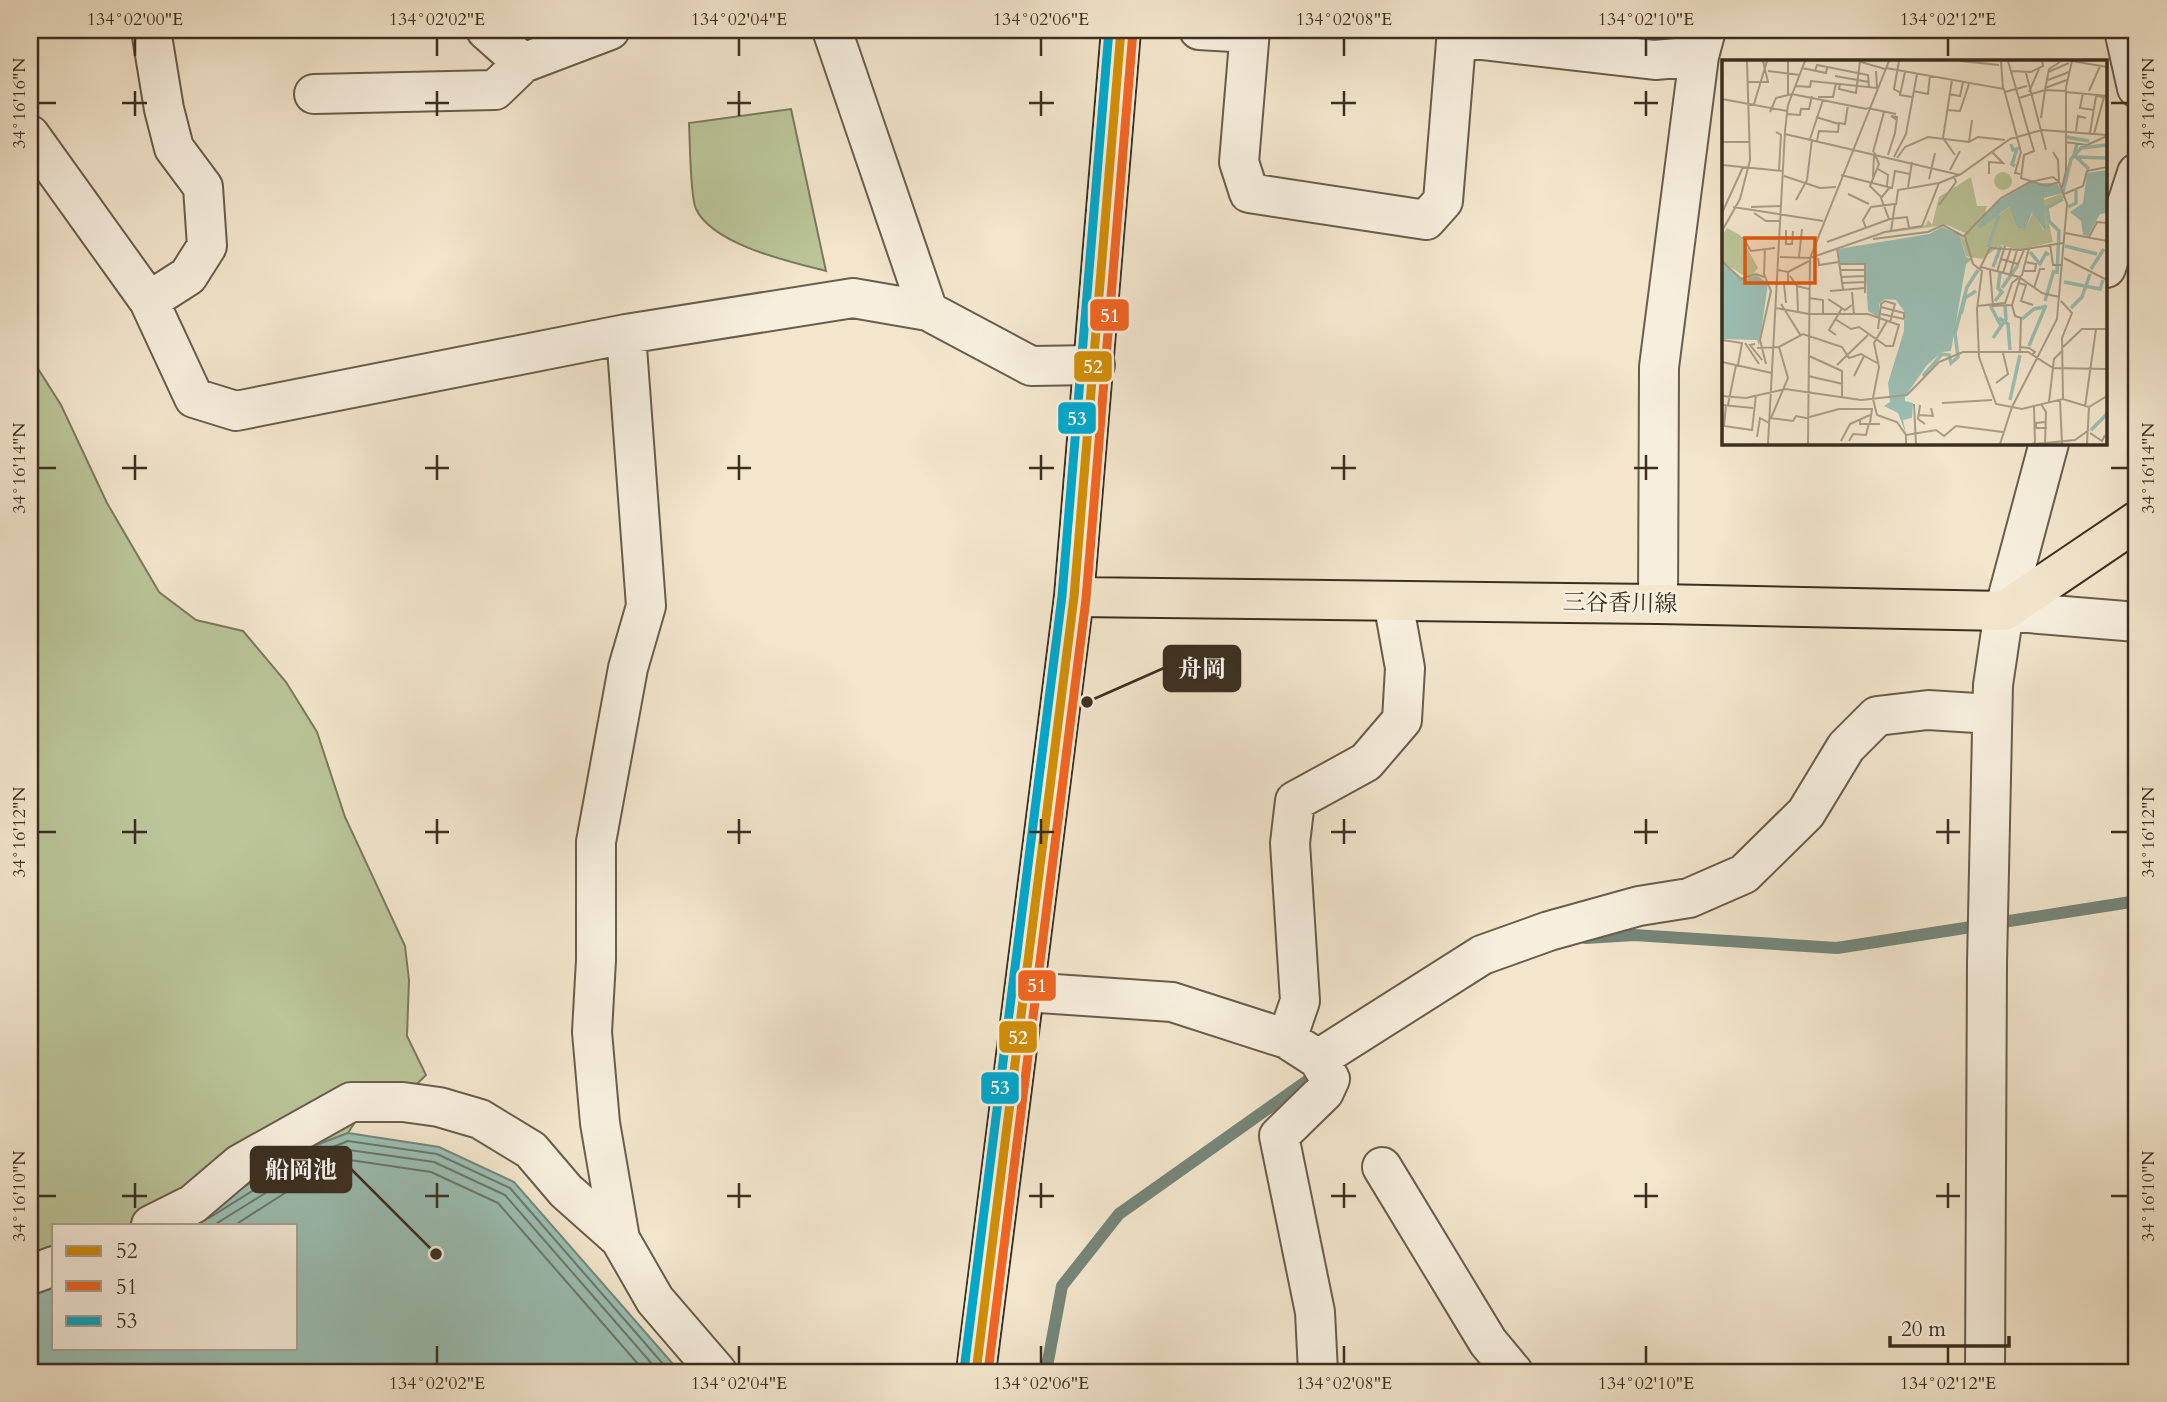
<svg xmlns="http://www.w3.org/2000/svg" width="2167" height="1402" font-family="Cardo,'Noto Serif JP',serif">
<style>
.green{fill:#bac599;stroke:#7a7a5d;stroke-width:2}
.water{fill:#9bc0b5;stroke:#75867a;stroke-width:2}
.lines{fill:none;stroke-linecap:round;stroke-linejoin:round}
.shore{stroke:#6b786b;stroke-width:2}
.stream{stroke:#75867a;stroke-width:12}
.minor-casing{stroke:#695d4c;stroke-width:42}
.major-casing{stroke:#3b2f21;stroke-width:42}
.minor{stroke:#f7efde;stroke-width:38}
.major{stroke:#f3e6cd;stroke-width:38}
.bus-1-casing{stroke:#f7efde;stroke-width:14}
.bus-2-casing{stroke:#f7efde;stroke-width:14}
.bus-3-casing{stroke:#f7efde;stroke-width:14}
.bus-1{stroke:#d18e07;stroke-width:9}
.bus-2{stroke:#f26522;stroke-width:9}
.bus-3{stroke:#00a9ce;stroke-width:9}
.ticks{fill:none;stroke:#3b2f21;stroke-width:2.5}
.labels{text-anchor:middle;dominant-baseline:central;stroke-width:5;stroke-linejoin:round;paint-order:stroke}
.street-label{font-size:23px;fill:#3b2f21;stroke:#f7efde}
.inset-river{fill:none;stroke:#9bc0b5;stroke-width:3.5}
.inset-road{fill:none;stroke:#a99d88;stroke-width:2}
.view{fill:#df570d;fill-opacity:0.15;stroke:#df570d;stroke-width:3.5}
.inset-edge{fill:none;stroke:#3b2f21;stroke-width:3.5}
.leader{fill:none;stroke:#3b2f21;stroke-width:2.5}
.callout-dot{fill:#3b2f21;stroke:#f7efde;stroke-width:2.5}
.callout{fill:#3b2f21;stroke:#3b2f21;stroke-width:2.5}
.callout-label{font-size:24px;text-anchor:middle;font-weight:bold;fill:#fff}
.line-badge{stroke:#f7efde;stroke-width:2.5}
.badge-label{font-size:19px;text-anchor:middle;font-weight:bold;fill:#fff}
.neatline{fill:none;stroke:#3b2f21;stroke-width:2.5}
.ticks-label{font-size:18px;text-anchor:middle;fill:#3b2f21}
</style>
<rect width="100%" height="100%" fill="#f3e6cd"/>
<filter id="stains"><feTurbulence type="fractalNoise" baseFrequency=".00286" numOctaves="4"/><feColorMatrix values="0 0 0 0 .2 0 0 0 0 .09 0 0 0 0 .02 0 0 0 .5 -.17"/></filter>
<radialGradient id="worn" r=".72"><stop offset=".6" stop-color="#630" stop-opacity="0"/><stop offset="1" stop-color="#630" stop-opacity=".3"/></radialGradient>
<path class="green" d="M791,109L826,271C791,262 713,245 696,209C690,197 690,140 689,123Z
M30,356L61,405L107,503L159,592L196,620L243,631L286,682L317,732L345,817L405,946L409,980L407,1036L426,1075L409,1092L368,1102L348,1133L301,1151L183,1225H54V1283L30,1290Z"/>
<path class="water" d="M348,1133L439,1147L514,1182L680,1372H30V1290L54,1283V1348H296V1225H183L301,1151Z"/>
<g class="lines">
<path class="shore" d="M209,1218L305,1158L348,1141L437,1154L510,1188L670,1372
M214,1225L309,1166L349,1150L434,1162L505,1195L659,1372
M235,1225L313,1175L350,1160L431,1172L498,1203L645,1372"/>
<path class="stream" d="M1586,938L1634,935L1837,948L2137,901
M1046,1372L1062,1286L1119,1214L1321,1071"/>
<defs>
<path id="minor" d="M486,30L523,63
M832,30L928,311L1031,366L1095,365
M1199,30L1250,33
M1250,30L1239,162L1249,193L1426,220L1443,201L1457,30
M2124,30L2137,88
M1456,37L1655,60L1699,56
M314,94L495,90L523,63L610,30
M30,135L149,301L194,398L236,411L626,334L853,298L928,311
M2106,268L2137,173
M149,301L188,276L207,246L203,187L174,148L164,109L151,30
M626,334L646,606L628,668L596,842V960L592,1032L600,1123L620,1239L655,1300L717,1372
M1658,604L1659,367L1699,56L1706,30
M2004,611L2137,622
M1025,992L1172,1002L1287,1039L1318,1059L1330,1079L1324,1092L1279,1136L1315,1312L1318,1372
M1287,1039L1300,1001L1290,843L1295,801L1366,762L1402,720L1405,668L1393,601
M1318,1059L1482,955L1549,931L1639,906L1689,898L1744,874L1806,813L1846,747L1877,716L1928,710L1992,714
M1382,1167L1488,1342L1513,1372
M151,1225L193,1204L240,1164L351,1102H403L439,1107L480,1119L531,1150L566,1191L620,1239
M30,1275L54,1266
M1985,1372L1987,963L1993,685L2004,611L2049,443"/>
<path id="major" d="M1074,597L1658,604L2004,611L2137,521
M976,1372L1074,597L1121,30"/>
</defs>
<use href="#minor" class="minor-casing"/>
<use href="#major" class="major-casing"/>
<use href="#minor" class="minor"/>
<use href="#major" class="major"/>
<defs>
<path id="bus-1" d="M976,1372L1074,597L1121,30"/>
<path id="bus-2" d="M988,1372L1086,599L1133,31"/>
<path id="bus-3" d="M964,1370L1062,596L1109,30"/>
</defs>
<use href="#bus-1" class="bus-1-casing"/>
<use href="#bus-2" class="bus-2-casing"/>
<use href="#bus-3" class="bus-3-casing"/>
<use href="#bus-1" class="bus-1"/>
<use href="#bus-2" class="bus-2"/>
<use href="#bus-3" class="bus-3"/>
</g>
<path class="ticks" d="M135,38V56M437,38V56M739,38V56M1041,38V56M1344,38V56M1646,38V56M1948,38V56M135,91V116M437,91V116M739,91V116M1041,91V116M1344,91V116M1646,91V116M38,103H56M122,103H147M425,103H449M727,103H751M1029,103H1054M1331,103H1356M1634,103H1658M2111,103H2128M135,455V480M437,455V480M739,455V480M1041,455V480M1344,455V480M1646,455V480M38,468H56M122,468H147M425,468H449M727,468H751M1029,468H1054M1331,468H1356M1634,468H1658M2111,468H2128M135,819V844M437,819V844M739,819V844M1041,819V844M1344,819V844M1646,819V844M1948,819V844M38,832H56M122,832H147M425,832H449M727,832H751M1029,832H1054M1331,832H1356M1634,832H1658M1936,832H1960M2111,832H2128M135,1183V1208M437,1183V1208M739,1183V1208M1041,1183V1208M1344,1183V1208M1646,1183V1208M1948,1183V1208M38,1196H56M122,1196H147M425,1196H449M727,1196H751M1029,1196H1054M1331,1196H1356M1634,1196H1658M1936,1196H1960M2111,1196H2128M437,1346V1364M739,1346V1364M1041,1346V1364M1344,1346V1364M1646,1346V1364M1948,1346V1364"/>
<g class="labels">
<g class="street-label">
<text transform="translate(1620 603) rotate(1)">三谷香川線</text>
</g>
</g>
<g transform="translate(1722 60)">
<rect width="385" height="385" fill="#f3e6cd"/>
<path d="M272 121a9 9 0 1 1 18 0a9 9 0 1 1-18 0ZM249,117L255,146H265L263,152L273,147L277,155L287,147L295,168H304L311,152L322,171V140L341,133L343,137L324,149L331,182L298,190L279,185L260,199L244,196L237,174L243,180V173L225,165L164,173L204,165L206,160L210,165L217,137ZM5,168L18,175L36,208L27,219L0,202V175Z" fill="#bac599"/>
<path d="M385,110V153L378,154L366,176L361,175L359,161L348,152L361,143L365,113ZM308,123H335L341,133L322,138L323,171L310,152L304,168H295L287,147L258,169L255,166L273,143ZM220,167L237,174L244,197L250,199L244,204L229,291L220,292L205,305L183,337V341L191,343L190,358L181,360L184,374L176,353L162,346L168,342L166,323L182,271V251L174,240L163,239L157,244L158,258L146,251L143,203H118L116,189L207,174ZM0,202L23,220L34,215L46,223L37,286L35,280L0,279Z" fill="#9bc0b5"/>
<path class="inset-river" d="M344,77L367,81M289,84L291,90L295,89L290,104L293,106M355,84L352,95L367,109M355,97L385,98M341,132L349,99L359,88L385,85M346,147L354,143V130M343,186L375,194M266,187L277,155M308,192L318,204L324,193L327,195M271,207L279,186M369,209L382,189M335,214L337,171L327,161L325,148L341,139M342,222L378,229L381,220M280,228L296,205M273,241L280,232L276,228L278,213M323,241L332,210M268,245L279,266M349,248L360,237L368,214M239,254L243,238L254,231M277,258L286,264L288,290M300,259L312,249L322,247M271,278L284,259L283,246M307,286L324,245M201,316L220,294L227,295L229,303L236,297L233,273L245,227L256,210M288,340L298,295M369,370L385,354"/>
<path class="inset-road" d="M177,1L172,29L179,33M239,1L277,5M279,1L281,29M350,1L385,7M139,2L163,9M338,2L327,9L323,30L344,31M80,8L104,13L105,8M164,8L282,29L299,92L293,113L298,114M46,11L78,15M93,11L95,5L146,15L147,27M289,11L309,12L321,6L320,1M183,12L178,35L190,37M326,12L347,3M304,13L324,90M113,16L147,22M230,20L221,78L233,95M326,20L347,12M26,22H46L41,1M118,23L117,29L134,33L138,1M74,26L88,27L89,21L155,28L154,11M323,28L345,20M191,31L206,34L208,15M367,31L378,6M283,32L305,26M307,32L317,9M344,32L385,36M361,33L358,48L372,50M66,34V1M227,34L238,36L241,22M96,37H111L114,23M297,38L323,30L319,58M0,39L65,51M32,44L45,1M145,48L174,54M225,50L238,51L247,24M48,52L54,38L70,34L145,49M65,54L78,55L79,49H87L90,36M94,57L117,64M354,71L356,56L364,58M54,72L59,75L57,110M368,73L374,36L382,37L372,74M63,74L238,115M88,79L101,40M95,81L97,71L116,72L117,63L123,64L126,45M0,82H27M247,82L250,60M343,82L365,85L385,76M151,92L162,52M152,92L157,104L148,126L159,137M166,95L173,73L175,57L169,56L175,60M172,97L184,74L195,14M175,98L183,87L206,77L247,82L256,77L283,80M0,105L61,111M156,109L166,115L165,126M228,110L238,91M267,114V102L281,103L270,92M119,115L170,128L173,111L188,114M62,116L98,128L114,127M151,117L152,96M207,119L213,93M186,127L190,102M340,127L344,111V27L350,1M126,134L147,144M342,134L361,126L365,111L385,107M74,140L85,120L90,79M174,145L176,130L217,123M217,145L234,122L232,117M11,147L101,161M29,147L59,146M0,153L21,107M32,153L44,161H59M167,159L159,138L168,127M144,168L141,160L149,147L173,144L169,171M64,170V184H70L71,171M0,171L18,139L28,100L25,1M343,173L385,181M242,176L279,138L308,122L331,117L337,122L336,100L331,92M367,177L375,162L385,163M27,178H21L29,191L53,188M151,179L206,172L221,165L243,177L251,204L260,211L255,249L257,297L274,344L300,349L341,339L367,347L385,336M105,182L168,159L185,157L187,168M328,184L331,205H341M43,188L42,214L49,231L38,280L44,304M115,188L121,229M58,197L88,198L163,172L200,166L217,123L239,114L288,79L320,70L385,75M77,197L80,169M96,198L97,205L117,202M342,198L385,220M279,199L296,204L302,190M0,201L19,219L34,214L42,217M117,204H143V233M259,207L297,217L320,233L337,237M258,208L268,188L298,190L341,183M56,210L66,212V223M118,210H143M268,210L271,246L290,245M301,211H313L314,204L303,202M66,212L87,201M275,212L283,186M281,213L289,188M288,215L295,190M68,216L75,226L87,229M120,217L143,216M120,223L143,222M297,223L304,225L299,241L311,245M75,226L76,251M312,228L318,209H323M108,231L143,228M130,232L132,254M87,238L101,240V254M106,239L123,250L130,245M339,241L350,253L340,278L341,339M64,243L62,224L73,223M59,244L79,276M255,246L283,243L290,223L300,215L307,188M159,247L182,253V259M54,248L87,254H146L177,265L171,286H164L137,267L129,269L113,259M159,254L182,259M156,269L159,244L163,241L173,244L168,262M114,275L107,270L120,248M0,280L20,283L16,305M23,283L37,304M33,284L28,285L40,300M297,287L307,288L313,292L310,295M341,287L360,269H374M35,288L57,287L81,274L120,287L127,298L139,294L157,304M298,292L299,258L293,256L290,245L298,218M87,296L120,311V337M0,302L50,313M115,305L146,275M86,316L121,324M132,316L142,296M274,323L286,314L281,293M0,336L24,338L63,329L139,340L185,335L217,302L241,292H306L331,308L385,309M151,338L157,307L152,283L165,261M151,339L155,355L175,362L184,375M338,340L340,384M327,342L332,299L341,290M220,343L270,340M192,344L194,384M319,344L324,352L323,384M0,345L31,348M4,345L2,366L30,370L34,335M6,345L14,305M198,345L196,359L203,364M363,347L374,269H385M197,355L211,356L209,348M48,358L71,361L74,356L84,358L117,349H150L148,363M49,358L66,318L57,287M138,360V364H158M324,362L314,363V368H325M368,373L380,381L383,375M35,377L38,358L47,363M119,381L128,364L148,355M127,381L131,374L144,375L147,363M46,384L63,71L66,45L83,1M86,384L88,198L167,1M184,384V375L214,370L222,376L234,366L281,372M278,384L290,347L335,259L345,144L337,122L324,126L299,118L302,95L312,91L286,1M309,384L313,383L312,347M313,384L353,380L367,370M365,384L367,347"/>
<path class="view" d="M23,178H93V223H23Z"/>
<rect width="385" height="385" class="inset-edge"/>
</g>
<path class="leader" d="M1087 702L1164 668M436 1254L351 1169"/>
<g class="callout-dot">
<circle cx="1087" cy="702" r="7"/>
<circle cx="436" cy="1254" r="7"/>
</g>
<g class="callout">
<rect x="1164" y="646" width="76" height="45" rx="7"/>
<rect x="251" y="1147" width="100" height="45" rx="7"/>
</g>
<g class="callout-label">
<text x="1202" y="677">舟岡</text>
<text x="301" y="1178">船岡池</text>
</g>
<g class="line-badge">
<rect x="1089" y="298" width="41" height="34" rx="7" fill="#f26522"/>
<rect x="1073" y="350" width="40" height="33" rx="7" fill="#d18e07"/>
<rect x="1057" y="401" width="40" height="34" rx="7" fill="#00a9ce"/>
<rect x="1017" y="969" width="40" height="33" rx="7" fill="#f26522"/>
<rect x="998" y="1020" width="40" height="34" rx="7" fill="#d18e07"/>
<rect x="980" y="1071" width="40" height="34" rx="7" fill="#00a9ce"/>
</g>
<g class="badge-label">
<text x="1110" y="322">51</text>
<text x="1093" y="373">52</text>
<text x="1077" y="425">53</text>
<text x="1037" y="992">51</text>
<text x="1018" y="1044">52</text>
<text x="1000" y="1094">53</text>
</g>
<rect width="2167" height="1402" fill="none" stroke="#f3e6cd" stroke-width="77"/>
<rect x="52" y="1224" width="245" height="126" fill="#f7efde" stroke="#aca292" stroke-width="2"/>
<rect x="66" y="1246" width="35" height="10" fill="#d18e07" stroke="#aca292" stroke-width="2"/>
<text x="116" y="1258" font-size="21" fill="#3b2f21">52</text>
<rect x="66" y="1281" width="35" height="10" fill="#f26522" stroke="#aca292" stroke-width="2"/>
<text x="116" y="1294" font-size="21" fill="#3b2f21">51</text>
<rect x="66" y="1316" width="35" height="10" fill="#00a9ce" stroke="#aca292" stroke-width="2"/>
<text x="116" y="1328" font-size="21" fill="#3b2f21">53</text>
<path d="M1890 1336v10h119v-10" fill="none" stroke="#3b2f21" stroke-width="3.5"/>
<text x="1901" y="1336" font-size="21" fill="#3b2f21" stroke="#f7efde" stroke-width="5" paint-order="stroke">20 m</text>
<rect x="38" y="38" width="2090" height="1326" class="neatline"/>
<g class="ticks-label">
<text x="135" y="25">134°02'00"E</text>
<text x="437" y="25">134°02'02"E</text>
<text x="739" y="25">134°02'04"E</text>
<text x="1041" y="25">134°02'06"E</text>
<text x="1344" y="25">134°02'08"E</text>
<text x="1646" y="25">134°02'10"E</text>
<text x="1948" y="25">134°02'12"E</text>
<text transform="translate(19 103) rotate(-90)" y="6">34°16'16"N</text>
<text transform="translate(2148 103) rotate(-90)" y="6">34°16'16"N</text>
<text transform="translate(19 468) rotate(-90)" y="6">34°16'14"N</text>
<text transform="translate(2148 468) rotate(-90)" y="6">34°16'14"N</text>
<text transform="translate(19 832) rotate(-90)" y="6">34°16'12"N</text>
<text transform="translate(2148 832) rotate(-90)" y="6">34°16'12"N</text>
<text transform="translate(19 1196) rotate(-90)" y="6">34°16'10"N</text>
<text transform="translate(2148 1196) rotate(-90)" y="6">34°16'10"N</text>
<text x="437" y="1389">134°02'02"E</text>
<text x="739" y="1389">134°02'04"E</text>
<text x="1041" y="1389">134°02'06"E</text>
<text x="1344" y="1389">134°02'08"E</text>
<text x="1646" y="1389">134°02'10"E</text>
<text x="1948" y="1389">134°02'12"E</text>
</g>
<rect width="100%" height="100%" filter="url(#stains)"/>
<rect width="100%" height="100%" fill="url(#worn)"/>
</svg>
